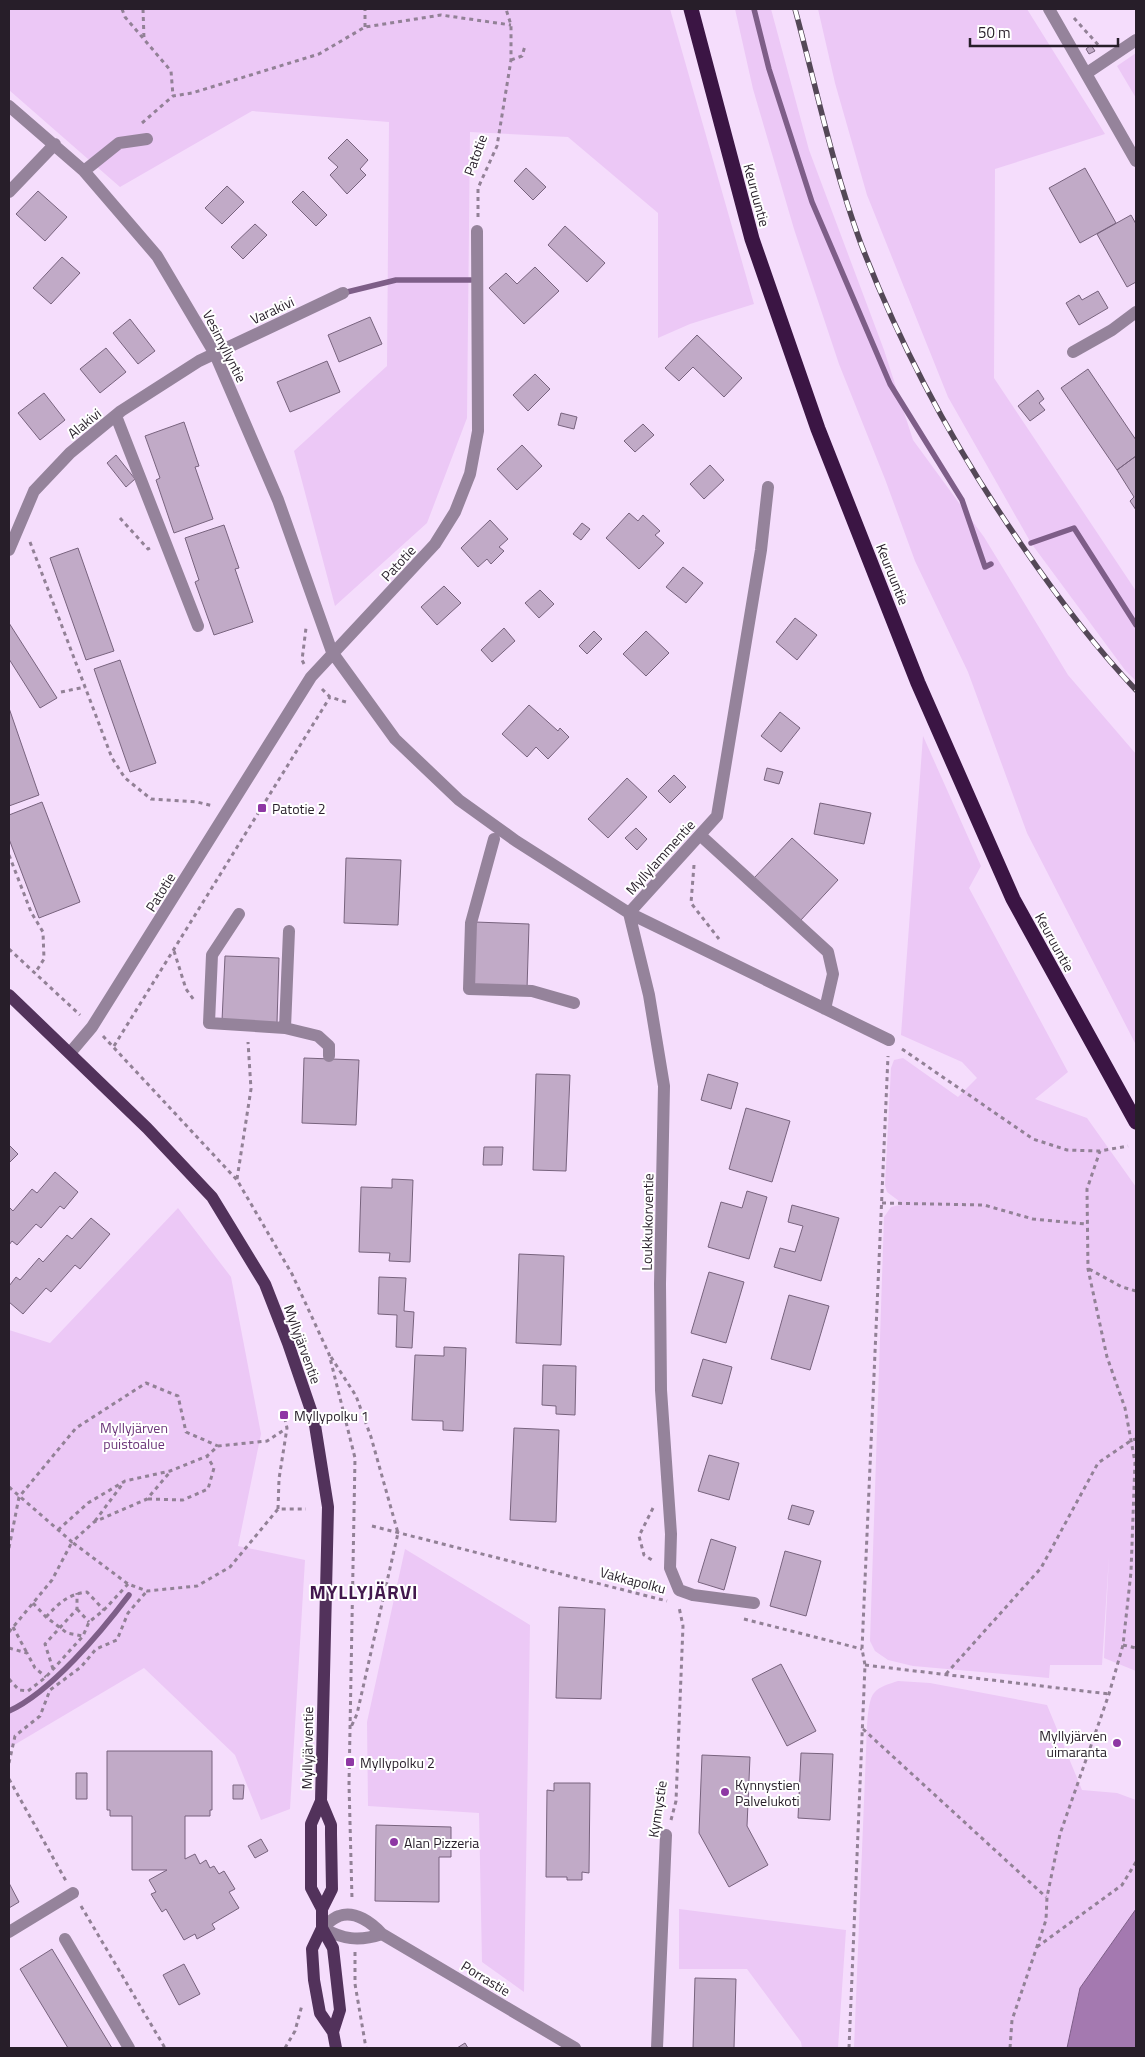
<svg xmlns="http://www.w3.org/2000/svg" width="1145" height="2057" font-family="'Titillium Web',sans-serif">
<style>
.green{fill:#ecc8f6}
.water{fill:#a479b0;stroke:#7e5e88}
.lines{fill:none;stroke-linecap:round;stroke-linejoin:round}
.stream{stroke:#7e5e88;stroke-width:5.5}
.building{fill:#c1aac7;stroke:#78637e}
.path{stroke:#928196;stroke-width:3;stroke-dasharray:4 4;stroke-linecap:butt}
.minor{stroke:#95839b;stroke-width:12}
.major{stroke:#52325b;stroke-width:12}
.highway{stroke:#3b1544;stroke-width:15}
.rail-casing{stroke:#544857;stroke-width:5.5}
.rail{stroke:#fff;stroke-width:4;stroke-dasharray:11;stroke-linecap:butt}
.poi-dot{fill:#8e37a4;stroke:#fff;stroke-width:2}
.labels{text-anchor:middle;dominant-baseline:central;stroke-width:4;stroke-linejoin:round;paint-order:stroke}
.street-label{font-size:14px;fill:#271e29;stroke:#fff}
.poi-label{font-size:14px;fill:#271e29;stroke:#fff;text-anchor:start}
.park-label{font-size:14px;fill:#6c367a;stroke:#fff}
.district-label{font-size:19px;font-weight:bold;letter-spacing:1px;fill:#42184d;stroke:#fff}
</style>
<rect width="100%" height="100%" fill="#f5ddfc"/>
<path class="green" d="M9,9H670L754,304L690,324L658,338V213L568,137L470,132L467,418L427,523L335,606L294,451L387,366L389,122L252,111L120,187L9,90Z
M735,9H771L809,150L884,350L913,440L984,537L1068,675L1136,754V1045L1027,833L968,672L915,561L885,479L839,364L794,229L753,89Z
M818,9H1027L1105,134L995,169L994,378L1136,591V681L1125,670L1031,543L948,397L867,195L835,83Z
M1136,53V98L1117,66Z
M923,736L981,866L969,888L1068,1072L1035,1099L1087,1118L1136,1187V1671L1104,1658L1109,1556L1102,1665H1050L1049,1678L913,1666L888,1660L875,1651L870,1641L884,1217L891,1207L900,1205L899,1201L887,1192L885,1185L891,1068L894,1060L903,1058L958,1097L977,1078L962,1062L901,1035Z
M178,1208L231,1277L261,1434L238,1546L305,1560L290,1809L261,1820L235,1755L144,1668L9,1748V1330L50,1343Z
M405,1549L530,1625L524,1992L482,1962L479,1813L368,1806L367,1722Z
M898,1681L930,1683L1047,1705L1082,1790L1117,1793L1136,1800V1909L1080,1988L1067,2048H854L866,1752C867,1739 866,1702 874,1693C880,1686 889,1684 898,1681Z
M679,1909L846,1930L838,2048H802L801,2042L747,1969H679Z"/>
<path class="water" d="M1136,1909V2048H1067L1080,1988Z"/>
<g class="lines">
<path class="stream" d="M754,9L769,69L812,202L890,384L962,500L985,567L991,564
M343,293L396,280H471
M1031,543L1074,528L1136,625
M9,1711C51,1692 101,1632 129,1595"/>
</g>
<path class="building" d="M1091,45L1095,51L1089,54L1086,49Z
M347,139L368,160L360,169L366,175L347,194L330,175L338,167L328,158Z
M526,168L546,187L533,200L514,181Z
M1085,168L1116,223L1080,243L1049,188Z
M227,186L244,202L222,224L205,208Z
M38,191L67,217L45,241L16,214Z
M303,191L327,215L316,226L292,202Z
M1131,215L1136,224V282L1127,287L1097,234Z
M255,224L267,235L243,259L231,247Z
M565,226L605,263L587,282L548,245Z
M62,257L80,273L51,304L33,288Z
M535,267L559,291L524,324L489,288L506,273L517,284Z
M1098,291L1108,308L1079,325L1066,303L1079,295L1082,300Z
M370,317L382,344L339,362L328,335Z
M130,319L155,351L138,364L113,333Z
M697,335L742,378L724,397L693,367L679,381L665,368Z
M106,348L126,372L100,393L80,369Z
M327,361L340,392L290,412L277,382Z
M1088,369L1136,440V456L1117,470L1061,388Z
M535,374L550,389L528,411L513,395Z
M1038,390L1044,399L1039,403L1045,410L1030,421L1018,406Z
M44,393L65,420L40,440L18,413Z
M561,413L577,417L574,429L558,425Z
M184,422L199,466L195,467L213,519L174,533L156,480L160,478L145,436Z
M643,424L654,435L635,452L624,441Z
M522,445L542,466L517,490L497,469Z
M116,455L135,479L126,487L107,463Z
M1136,456V510L1130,501L1134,497L1117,470Z
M710,465L724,480L704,499L690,484Z
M629,513L638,521L643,515L660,531L655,535L664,543L639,569L606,538Z
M490,520L508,539L499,547L504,551L491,564L487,559L478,567L461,548Z
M582,523L590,529L581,540L573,534Z
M224,525L239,568L235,569L253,622L214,635L195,582L199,580L185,538Z
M78,548L114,651L86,660L50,558Z
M683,567L703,583L686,603L666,587Z
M444,586L461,603L437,625L421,607Z
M540,590L554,604L539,618L525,603Z
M795,618L817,635L797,660L776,642Z
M9,623L57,698L40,708L9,659Z
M504,628L515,641L492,662L481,650Z
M594,631L602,639L587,654L579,646Z
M646,631L669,653L646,676L623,654Z
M120,660L156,763L130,772L94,669Z
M529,705L558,731L560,728L569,737L548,759L536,747L527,757L502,734Z
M9,708L39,795L9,806Z
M780,712L800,728L781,752L761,736Z
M767,768L783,772L779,784L764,780Z
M674,775L686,787L670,803L658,791Z
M627,778L647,797L608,838L588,819Z
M42,802L80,902L39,918L9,839V815Z
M820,803L871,813L864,844L814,834Z
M636,828L647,839L637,850L625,838Z
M792,838L838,880L800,921L754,878Z
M346,858L401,860L398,925L344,923Z
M475,922L529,924L527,989L473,987Z
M225,956L279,958L277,1023L222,1021Z
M304,1058L359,1060L356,1125L302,1123Z
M536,1074L570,1075L566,1171L533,1170Z
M708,1074L738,1083L731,1109L701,1100Z
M746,1108L790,1121L772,1182L729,1169Z
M9,1145L18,1154L9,1163Z
M484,1147H503L502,1165H483Z
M55,1172L78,1192L64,1209L60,1206L41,1228L36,1224L17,1245L12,1241L9,1245V1207L13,1211L32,1189L37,1193Z
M392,1179L413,1180L410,1262L389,1261L390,1253L359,1252L361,1187L392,1188Z
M747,1191L767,1197L749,1259L708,1247L721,1202L742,1208Z
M792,1205L839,1218L821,1281L774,1267L780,1248L795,1252L803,1226L788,1222Z
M91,1218L110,1234L80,1269L75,1265L51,1292L46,1288L23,1314L9,1302V1286L16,1277L20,1280L39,1258L43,1262L67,1235L72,1239Z
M519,1254L564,1256L561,1345L516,1343Z
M709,1272L744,1282L726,1343L691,1333Z
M379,1277L406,1278L404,1311L414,1312L412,1348L396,1347L397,1315L378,1314Z
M789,1295L829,1306L810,1370L771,1359Z
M444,1347L466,1348L463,1431L443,1430V1421L412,1420L415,1355L444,1356Z
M703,1359L732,1367L722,1404L692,1396Z
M543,1365L576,1366L575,1415L556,1414V1406L542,1405Z
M514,1428L559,1430L556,1522L510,1520Z
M709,1455L739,1463L729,1500L698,1491Z
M792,1505L814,1511L809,1525L788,1519Z
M711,1539L736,1547L724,1590L698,1582Z
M785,1551L821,1561L806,1616L770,1606Z
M559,1607L605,1609L601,1699L556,1698Z
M781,1664L816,1731L787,1746L752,1679Z
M107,1751H212V1810H210V1816H185V1859L195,1854L200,1864L206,1860L210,1868L214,1866L219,1874L224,1871L235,1889L229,1892L239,1908L212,1924L215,1929L197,1939L195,1934L184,1940L166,1909L162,1912L151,1894L156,1892L149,1880L167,1870H132V1816H110V1810H107Z
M801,1753L833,1754L830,1820L798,1818Z
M702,1755L750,1757L747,1826L768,1865L729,1887L699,1833Z
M76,1773H87V1799H76Z
M554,1783H590L589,1873L582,1872V1880H567V1877H546L547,1790L554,1791Z
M233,1785H244L243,1799H233Z
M376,1825L451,1827V1857H439V1902L375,1901Z
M261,1839L268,1851L255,1858L248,1846Z
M9,1883L19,1902L9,1908Z
M52,1949L112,2048H68L20,1969Z
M184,1964L200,1994L179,2005L163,1975Z
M695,1978L736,1979L734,2048H693Z
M465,2043L468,2048H457Z"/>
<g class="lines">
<path class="path" d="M122,9L125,17L171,71L173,96
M143,9L144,39
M1074,18L1100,47
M365,27V9
M511,60L522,56L525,46
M142,123L173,96L192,93L319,54L365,27L441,15L511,25
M478,217V188L497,146L511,60V25L506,9
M120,518L148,549L150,548
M30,542L112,758L125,778L151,799L197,802L213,806
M304,664L302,660L306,628
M322,689L330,697L349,703
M61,692L85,687
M9,855L31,912L43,932L44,959L35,973
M694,865L691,903L719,939
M9,949L80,1015
M174,951L186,989L194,1000
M103,1036L237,1180L292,1274L329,1354L355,1458L349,1784L352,1899
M114,1046L330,697
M902,1049L1033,1139L1067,1150L1100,1151L1128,1146
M237,1179L251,1089L248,1042
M882,1203L984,1205L1033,1219L1086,1224
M1089,1269L1122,1287L1136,1291
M331,1357L356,1396L371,1437L398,1533L357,1714L351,1727
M9,1487L72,1542L94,1522L147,1499L170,1472
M148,1499L183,1500L208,1489L214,1468L207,1456
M653,1508L639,1536L644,1555L655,1562
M278,1509L279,1479L287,1428L284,1415
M95,1521L124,1482
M372,1526L667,1601
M58,1530L88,1503L125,1481L170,1471L207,1456L218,1446L267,1441L287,1428
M9,1548L19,1497L76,1428L146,1383L178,1396L186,1432L218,1446
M33,1603L46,1617L67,1633L83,1636
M77,1609L89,1622
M46,1617C58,1604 68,1594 87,1592L104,1610
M744,1619L862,1649
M13,1627L27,1653
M9,1632L52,1580L72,1542L128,1584L147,1591L197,1586L230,1567L278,1509H306
M1123,1645L1136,1648
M9,1648L27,1653L35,1668L46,1677
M865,1665L1109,1694
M53,1669L45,1644L77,1609V1593
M946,1674L1041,1568L1098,1463L1132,1440L1136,1439
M9,1679L19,1690L28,1691L46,1677L83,1636L89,1622L104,1610L128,1584
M863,1729L1046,1897
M9,1763L15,1736L40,1716L50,1690L81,1667L96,1649L117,1640L128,1613L147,1591
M9,1779L66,1881
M671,1820L676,1801L683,1626L679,1607
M81,1906L165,2048
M1037,1947L1122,1885L1136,1862
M355,1952V1984L366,2048
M285,2048L295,2031L302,2005
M849,2048L865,1665L862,1649L888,1056
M1010,2048L1012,2020L1046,1920L1047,1897L1060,1834L1109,1694L1123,1645L1131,1572L1135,1462L1125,1408L1107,1357L1088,1269L1087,1189L1100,1151"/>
<path class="minor" d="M1049,9L1136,161
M1087,73L1136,40
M9,106L84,171L157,256L215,354L278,500L332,652L395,739L459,800L516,841L629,913L889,1040
M84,171L119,143L147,139
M9,192L55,144
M1073,352L1112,330L1136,312
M116,416L198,626
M9,550L34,491L70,453L121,411L199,361L343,293
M700,835L828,952L833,974L825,1009
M494,839L471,923L469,989L532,991L574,1003
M629,913L649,995L664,1086L660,1284L661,1390L671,1534L670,1568L679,1590L693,1595L754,1603
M629,913L717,816L761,550L768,487
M239,914L212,955L209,1023L285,1028L289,931
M285,1028L318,1036L329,1046V1056
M70,1053L92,1027L311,677L435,544L455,512L470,474L478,431L477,231
M9,1932L73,1893
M382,1934C358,1942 343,1939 322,1928C327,1924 333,1918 339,1916C355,1910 372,1923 382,1934L575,2048
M65,1939L129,2048
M657,2048L666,1835"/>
<path class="major" d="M9,995L147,1128L212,1197L265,1284L288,1343L314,1419L328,1507L321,1801L311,1824V1888L322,1909V1928L312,1949L314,1980L320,2013L333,2032L336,2048
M321,1801L331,1825V1834L332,1889L322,1909
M322,1928L333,1948L340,2010L333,2032"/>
<path class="highway" d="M691,9L752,239L818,429L918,683L1013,899L1136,1122"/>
<defs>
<path id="rail" d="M795,9C816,87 833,168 861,244C902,351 956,450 1021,544C1056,595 1094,646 1136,690"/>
</defs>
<use href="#rail" class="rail-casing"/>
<use href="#rail" class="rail"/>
</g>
<g class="poi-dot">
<rect x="257" y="803" width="10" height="10" rx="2.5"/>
<rect x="279" y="1410" width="10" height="10" rx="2.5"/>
<circle cx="1117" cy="1743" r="5"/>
<rect x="345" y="1757" width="10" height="10" rx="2.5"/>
<circle cx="725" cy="1792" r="5"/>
<circle cx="394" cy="1842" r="5"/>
</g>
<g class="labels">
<g class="street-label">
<text transform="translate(475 155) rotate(-70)">Patotie</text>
<text transform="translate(757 195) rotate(75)">Keuruuntie</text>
<text transform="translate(272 310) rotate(-25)">Varakivi</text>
<text transform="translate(225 346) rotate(63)">Vesimyllyntie</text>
<text transform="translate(84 423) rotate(-39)">Alakivi</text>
<text transform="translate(398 563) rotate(-47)">Patotie</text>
<text transform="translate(893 574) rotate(68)">Keuruuntie</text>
<text transform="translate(660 857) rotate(-48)">Myllylammentie</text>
<text transform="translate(160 892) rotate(-58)">Patotie</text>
<text transform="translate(1055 942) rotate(61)">Keuruuntie</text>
<text transform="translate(647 1222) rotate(-89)">Loukkukorventie</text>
<text transform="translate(303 1344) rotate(70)">Myllyjärventie</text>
<text transform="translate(633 1580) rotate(15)">Vakkapolku</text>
<text transform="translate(307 1748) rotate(-89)">Myllyjärventie</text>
<text transform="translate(657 1809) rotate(-81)">Kynnystie</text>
<text transform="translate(486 1978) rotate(31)">Porrastie</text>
</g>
<g class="poi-label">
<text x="272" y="808">Patotie 2</text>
<text x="294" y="1415">Myllypolku 1</text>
<text x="1107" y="1735" text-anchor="end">Myllyjärven<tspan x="1107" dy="16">uimaranta</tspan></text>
<text x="360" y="1762">Myllypolku 2</text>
<text x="735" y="1784">Kynnystien<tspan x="735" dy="16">Palvelukoti</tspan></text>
<text x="404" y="1842">Alan Pizzeria</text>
</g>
<g class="park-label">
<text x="134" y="1427">Myllyjärven<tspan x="134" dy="16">puistoalue</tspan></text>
</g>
<g class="district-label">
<text x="364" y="1591">MYLLYJÄRVI</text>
</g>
</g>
<rect width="1145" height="2057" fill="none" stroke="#271e29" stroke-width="20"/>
<path d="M970 38v8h148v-8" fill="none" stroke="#271e29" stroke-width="2.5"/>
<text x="978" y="38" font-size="15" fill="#271e29" stroke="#ffffff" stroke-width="4" paint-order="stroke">50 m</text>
</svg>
